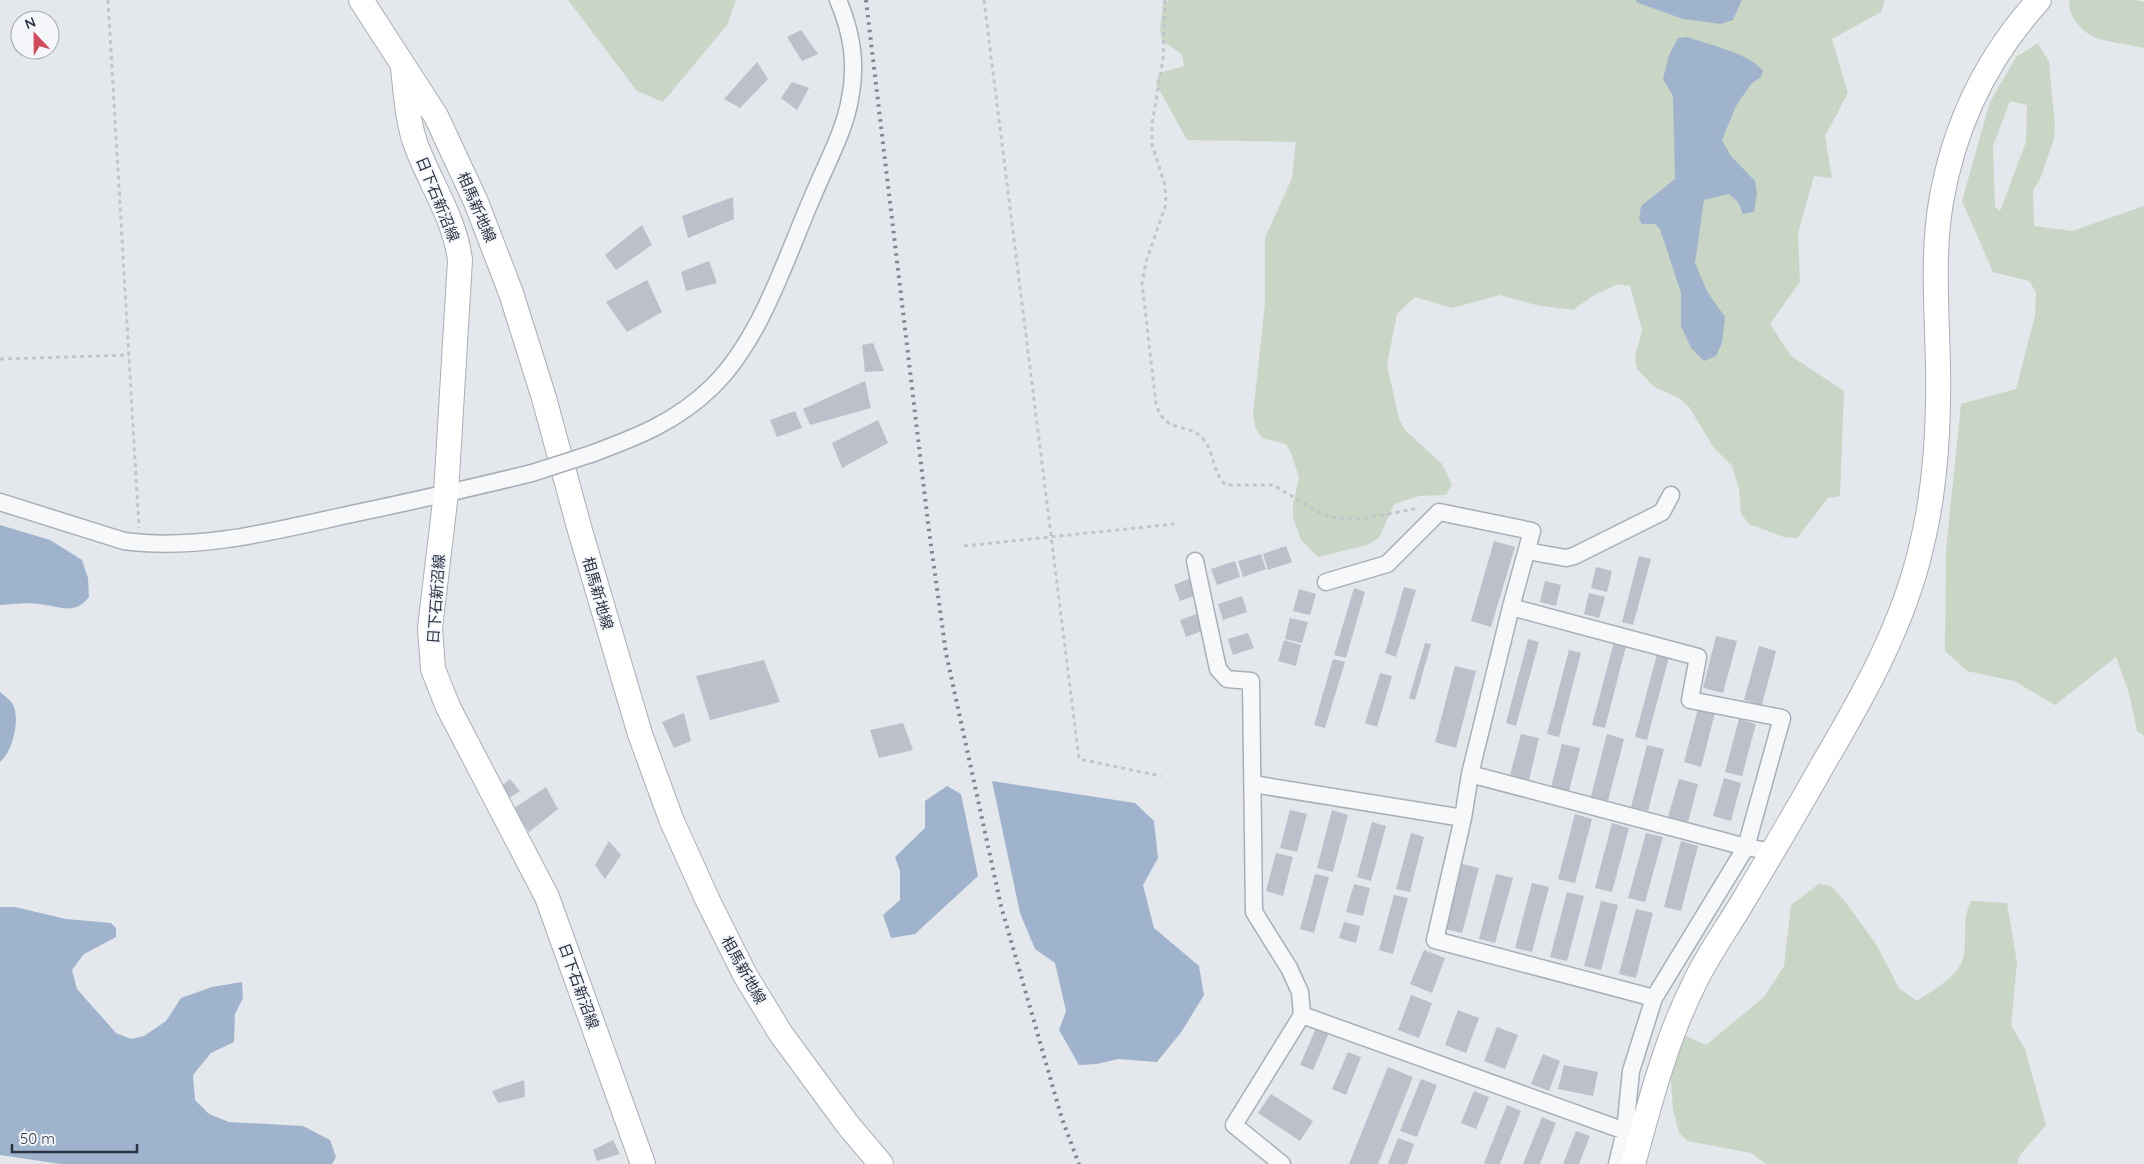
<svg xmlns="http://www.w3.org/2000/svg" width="2144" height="1164" font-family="Quicksand,'Noto Sans JP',sans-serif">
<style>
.green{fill:#c9d6c5;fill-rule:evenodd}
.water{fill:#9fb4cc}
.building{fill:#bbc0ca}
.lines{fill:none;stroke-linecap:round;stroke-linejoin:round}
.street-casing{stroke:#a9aeb7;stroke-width:19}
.secondary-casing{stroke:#a9aeb7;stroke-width:26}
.path{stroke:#c2c5cb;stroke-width:3;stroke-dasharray:4 4;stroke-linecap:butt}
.street{stroke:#f7f8fa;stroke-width:16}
.secondary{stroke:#fff;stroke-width:24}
.rail{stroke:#7d8696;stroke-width:4;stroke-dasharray:2.5 5;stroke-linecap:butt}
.street-bridge-casing{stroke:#a9aeb7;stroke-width:19;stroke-linecap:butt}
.street-bridge{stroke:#f7f8fa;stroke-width:16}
.labels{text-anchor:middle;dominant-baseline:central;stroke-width:4;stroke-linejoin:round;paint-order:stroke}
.street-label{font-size:15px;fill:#2b3445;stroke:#f4f6f9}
</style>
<rect width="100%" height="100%" fill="#e4e7ec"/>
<path class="green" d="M568,0H736L727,25L663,102L637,91Z
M1170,0H1636V2L1733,19L1742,0H1885L1881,12L1832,39L1848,93L1825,136L1832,178L1814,176L1798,233L1800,282L1770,324L1791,356L1844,391L1840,496L1828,498L1797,538L1784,537L1749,524L1741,514L1739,489L1732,466L1714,448L1689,407L1679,398L1654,387L1637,369L1635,357L1642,330L1630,286L1618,284L1594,295L1573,310L1536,305L1500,295L1452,308L1415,297L1397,314L1387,365L1399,419L1405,430L1442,464L1452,485L1446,495L1419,496L1394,504L1379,538L1367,545L1318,557L1301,540L1293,517V504L1299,478L1292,455L1286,444L1262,438L1255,427L1253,414L1265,303V238L1292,178L1296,142L1187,140L1156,84L1160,73L1184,66L1182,54L1162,41L1160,29L1163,4Z
M2070,0H2134L2144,2V48C2128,44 2109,43 2094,37C2082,32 2066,14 2070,0Z
M2038,43L2049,62L2055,127L2054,139L2040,179L2033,190L2034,226L2072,231L2144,206V736L2137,731L2129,693L2116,657L2055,705L2014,681L1967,671L1945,651L1946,550L1961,404L2016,389L2035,316L2036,292L2029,281L1993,272L1962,201L1990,102L2016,57ZM2010,101L2027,105L2026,142L2000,211L1995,207L1993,146Z
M1819,884L1831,886L1847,904L1876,944L1899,988L1917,1001C1931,992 1958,976 1963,959C1968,939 1961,921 1971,901L2007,903L2017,963L2011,1025L2025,1049L2046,1125L2020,1155L2017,1164H1766L1751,1153L1688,1141L1679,1133L1673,1109L1669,1057L1684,1035L1706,1045L1764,997L1784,966L1791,905Z"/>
<path class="water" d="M1636,0H1742L1733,20L1721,24L1683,19L1636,2Z
M1687,37C1707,44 1751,54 1763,71L1761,77L1751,84L1736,106L1722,140L1731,156L1755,181L1757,193L1754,212L1743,214L1738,202L1729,194L1704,200L1695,263L1708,293L1725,317L1722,343L1716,356L1704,361L1691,348L1681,326V293L1660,229L1655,224H1642L1639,219L1641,206L1675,179L1673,96L1663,79L1669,55L1678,38Z
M0,525L50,540L82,560L88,578L89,597C74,616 59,606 39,604C27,602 13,604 0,605Z
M0,692C4,695 9,699 12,703C21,716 13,752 0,762Z
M992,781L1135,803L1154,821L1158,858L1143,885L1154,928L1199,966L1204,995L1182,1031L1157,1062L1118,1059L1097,1064L1079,1065L1059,1030L1066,1011L1055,963L1035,949L1020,913Z
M947,786L961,794L978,876L915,934L891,938L883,915L900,900V871L895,857L925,828V801Z
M0,907H15L66,919L111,923L116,928V937L84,954L72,970L77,989L116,1033L131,1039L144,1036L166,1021L181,998L212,987L242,982L243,998L235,1014L234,1042L211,1053L193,1075L195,1100L209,1114L229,1122L303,1126L330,1140L336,1157L332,1164H61L0,1155Z"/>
<path class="building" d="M801,30L818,54L802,61L787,37Z
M757,62L768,79L740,108L724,99Z
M792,82L809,88L797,110L781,98Z
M733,197L734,219L688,238L682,216Z
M642,225L652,245L616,270L605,255Z
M709,261L717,283L686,291L681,272Z
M647,280L662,312L627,332L606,302Z
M873,343L884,371L865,372L862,345Z
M865,381L871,408L810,425L803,409Z
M795,411L802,428L777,437L770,420Z
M878,420L888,443L842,468L832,443Z
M1494,541L1515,547L1491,627L1471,621Z
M1286,546L1292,562L1268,570L1263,554Z
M1261,554L1266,569L1243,577L1238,561Z
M1639,556L1651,559L1633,625L1622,622Z
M1235,561L1240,577L1217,585L1211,569Z
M1596,567L1612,571L1607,592L1591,588Z
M1193,577L1200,594L1180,601L1174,585Z
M1545,581L1561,585L1556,606L1540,602Z
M1404,587L1416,590L1396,657L1385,653Z
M1354,588L1365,592L1346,658L1334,655Z
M1299,589L1316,594L1310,615L1293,611Z
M1589,593L1605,597L1599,618L1584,614Z
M1242,596L1247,612L1223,620L1218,604Z
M1199,613L1205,630L1186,637L1180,620Z
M1290,618L1308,622L1302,643L1285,639Z
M1248,633L1254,648L1233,655L1228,639Z
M1716,636L1737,641L1723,693L1703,688Z
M1528,639L1539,642L1516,726L1506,723Z
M1284,640L1301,645L1296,666L1278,661Z
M1614,642L1626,646L1605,728L1592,725Z
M1425,643L1431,644L1415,700L1409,698Z
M1759,646L1776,651L1762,705L1744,700Z
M1569,650L1581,653L1559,737L1547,734Z
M1657,654L1669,657L1647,740L1635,737Z
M1333,659L1345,662L1325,728L1314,725Z
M764,660L780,702L710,720L696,676Z
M1455,666L1476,671L1456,748L1435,742Z
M1380,673L1392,676L1377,727L1365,723Z
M1698,709L1715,713L1701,767L1684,762Z
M684,713L691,741L674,748L662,722Z
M1739,719L1756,724L1742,776L1725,772Z
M903,723L913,750L879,758L870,730Z
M1521,734L1539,738L1529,780L1510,775Z
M1607,734L1624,739L1608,801L1591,796Z
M1562,744L1580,748L1569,791L1551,787Z
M1647,745L1664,749L1648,811L1631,807Z
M1724,778L1741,783L1731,821L1713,816Z
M510,779L520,791L506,800L499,788Z
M1679,779L1698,784L1688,822L1668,817Z
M546,787L558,809L529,832L513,809Z
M1290,810L1307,814L1297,852L1280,848Z
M1332,810L1348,815L1333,872L1317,868Z
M1575,814L1592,819L1575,883L1558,879Z
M1372,822L1386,826L1371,881L1357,877Z
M1612,823L1629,828L1612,892L1595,888Z
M1411,833L1424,837L1410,892L1396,889Z
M1646,833L1663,837L1645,902L1628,898Z
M609,841L621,855L605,879L595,865Z
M1681,841L1698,846L1681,911L1664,907Z
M1276,853L1293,857L1283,896L1266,891Z
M1462,864L1479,868L1462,933L1445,929Z
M1315,874L1329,877L1314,933L1300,929Z
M1496,874L1513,878L1495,943L1479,939Z
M1532,883L1549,887L1532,952L1515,948Z
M1354,884L1370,888L1363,916L1346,912Z
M1567,892L1584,896L1567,961L1550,957Z
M1394,895L1408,898L1393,954L1379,950Z
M1601,901L1618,905L1601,970L1584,966Z
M1636,909L1653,913L1636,978L1619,974Z
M1344,922L1360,926L1356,943L1339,938Z
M1424,950L1445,958L1432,993L1410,984Z
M1411,995L1432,1003L1419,1038L1398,1030Z
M1458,1010L1479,1018L1466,1053L1445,1045Z
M1497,1027L1518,1035L1505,1069L1484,1061Z
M1316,1028L1329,1033L1313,1070L1300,1065Z
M1348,1052L1361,1057L1346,1095L1332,1089Z
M1543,1054L1560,1061L1549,1091L1531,1084Z
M1564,1065L1598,1072L1593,1096L1558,1089Z
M1388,1067L1413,1077L1378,1164H1349Z
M1421,1079L1437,1085L1417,1137L1400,1131Z
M524,1080L525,1097L498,1103L492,1091Z
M1474,1091L1489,1097L1476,1129L1461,1123Z
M1271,1094L1313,1121L1300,1141L1258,1113Z
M1507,1105L1521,1111L1500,1164H1488L1484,1163Z
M1542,1117L1556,1123L1540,1164H1523Z
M1576,1131L1590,1136L1579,1164H1563Z
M1398,1138L1414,1144L1407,1164H1388Z
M613,1140L620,1154L597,1161L593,1150Z"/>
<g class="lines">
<defs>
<path id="street" d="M591,454C637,437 676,422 712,387C761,339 785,260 812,198C825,166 844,133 850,99C857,64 852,33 838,0
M0,502L124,541C198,551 275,531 347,515C409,502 471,488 532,473
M1527,551L1566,558L1574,556L1662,512L1671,495
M1195,561L1218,669L1227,679L1251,681L1254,912L1289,968L1300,992L1302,1015L1234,1125L1282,1164
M1326,582L1387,564L1439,512L1532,531L1511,607L1470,774L1463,818L1435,940L1654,998
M1511,607L1698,657L1690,700L1782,718L1746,847L1654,998L1631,1071L1625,1131L1617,1164
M1470,774L1746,847L1773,852
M1253,784L1463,818
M1302,1015L1625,1131"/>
<path id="secondary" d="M361,0L436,116L476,202L511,293L544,398L579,527L640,734L671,819L708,901L745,975L781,1034L848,1125L881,1164
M403,68C406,93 407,120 416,145C430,183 455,219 460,260L446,493L430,628L433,669L448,707L547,897L643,1164
M1633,1164C1650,1103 1665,1042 1694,984C1707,956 1726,930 1742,903C1769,858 1796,812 1822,766C1862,698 1903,626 1921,548C1935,492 1939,423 1938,366C1937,312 1932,255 1941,202C1954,126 1987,57 2039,0"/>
</defs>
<use href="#street" class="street-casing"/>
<use href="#secondary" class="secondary-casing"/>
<path class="path" d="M108,0L139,528
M984,0L1079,759L1161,776
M1165,0L1163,59L1152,124V145L1165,185L1166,204L1146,262L1142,283L1156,404C1166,436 1189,421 1204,440C1215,453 1212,473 1226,485H1273L1324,515L1338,518L1361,519L1419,508
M0,359L129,355
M964,546L1174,524"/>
<use href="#street" class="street"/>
<use href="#secondary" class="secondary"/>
<path class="rail" d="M866,0L929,531L946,653L1001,906L1062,1119L1079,1164"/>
<defs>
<path id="street-bridge" d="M532,473L591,454"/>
</defs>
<use href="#street-bridge" class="street-bridge-casing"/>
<use href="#street-bridge" class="street-bridge"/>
</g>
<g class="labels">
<g class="street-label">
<text transform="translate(438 199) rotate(68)">日下石新沼線</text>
<text transform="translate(477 207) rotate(67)">相馬新地線</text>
<text transform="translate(598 593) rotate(74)">相馬新地線</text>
<text transform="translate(436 599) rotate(-86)">日下石新沼線</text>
<text transform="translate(744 970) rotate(61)">相馬新地線</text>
<text transform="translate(579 986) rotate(70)">日下石新沼線</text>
</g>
</g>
<g transform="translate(35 35) rotate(338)"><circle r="24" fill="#f4f6f9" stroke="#a4a8b1"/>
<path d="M0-4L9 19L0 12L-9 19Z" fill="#d1495b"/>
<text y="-8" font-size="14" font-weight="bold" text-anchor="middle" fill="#2b3445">N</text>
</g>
<path d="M12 1144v8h125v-8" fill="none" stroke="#2b3445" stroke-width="2.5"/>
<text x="20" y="1144" font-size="15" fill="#2b3445" stroke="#f4f6f9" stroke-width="4" paint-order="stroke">50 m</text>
</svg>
